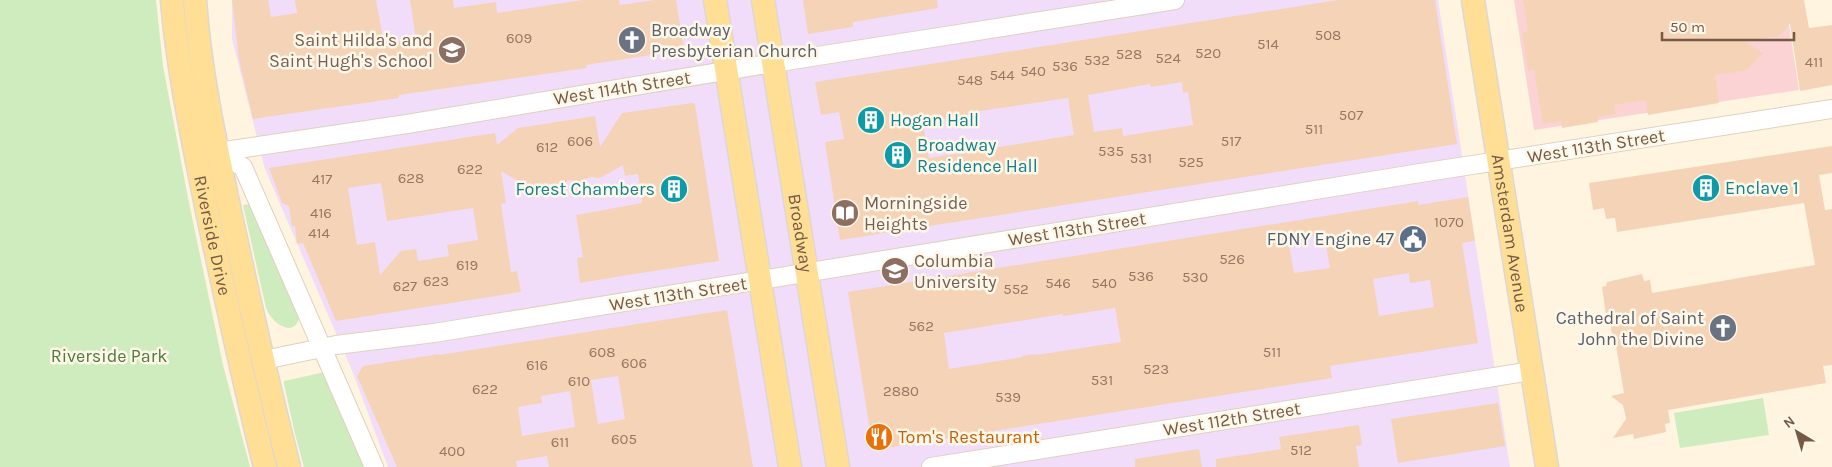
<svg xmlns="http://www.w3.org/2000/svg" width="1832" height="467" font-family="Karla,sans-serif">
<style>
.education{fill:#f1ddfa}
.medical{fill:#fcd3d5}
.green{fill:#ceecbe}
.building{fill:#f5d3b6;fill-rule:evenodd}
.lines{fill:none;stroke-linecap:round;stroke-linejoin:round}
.minor-casing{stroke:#e2d0bc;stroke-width:20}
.major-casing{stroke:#ded7d3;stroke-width:25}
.minor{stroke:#fff;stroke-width:18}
.major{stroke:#ffdf96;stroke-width:22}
.labels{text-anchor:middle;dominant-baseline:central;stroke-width:5;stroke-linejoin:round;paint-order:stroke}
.number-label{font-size:15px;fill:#967862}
.worship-label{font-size:18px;fill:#5b616d;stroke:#fff7e8;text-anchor:start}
.education-label{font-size:18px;fill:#785e54;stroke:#fff7e8;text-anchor:start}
.street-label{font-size:18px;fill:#765a46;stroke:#fff7e8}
.culture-label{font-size:18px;fill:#0d838f;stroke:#fff7e8;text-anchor:start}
.service-label{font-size:18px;fill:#4e5e75;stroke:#fff7e8;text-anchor:end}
.park-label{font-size:18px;fill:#4c7d3d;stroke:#fff7e8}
.food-label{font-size:18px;fill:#c56008;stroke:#fff7e8;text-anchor:start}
</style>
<rect width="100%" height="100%" fill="#fef4e0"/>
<path class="education" d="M232,0H1438L1510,467H388L353,373L265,169L232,39Z"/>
<path class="medical" d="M1514,0H1785L1799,90L1534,130Z"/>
<path class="green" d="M0,0H156L163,66L188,198L223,365L250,467H0Z
M251,204L300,312C298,340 273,326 266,308L243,205Z
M325,372L367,467H304L295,434L284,384V381Z
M1763,398L1769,435L1680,448L1674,413Z"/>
<path class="building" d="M232,0H268L271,17L297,13L295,0H376L384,44L416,39L410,0H453L454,8L496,2L497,13L583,0H619L620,5L655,0H676L684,50L586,65L587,68L399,95V98L253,119L239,60Z
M803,0H937L938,8L853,22V27L808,34Z
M1338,0H1435L1457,144L840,240L825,142L844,139L839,112L821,115L815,82ZM1182,82L1183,93L1188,92L1193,125L1123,136L1122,128L1094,132L1088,95L1150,84L1151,87ZM1068,98L1074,135L929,158L923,123L980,113V111Z
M1523,0H1804L1809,28L1832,25V85L1800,91L1790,23L1779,36L1744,41L1763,53L1747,70L1715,75L1719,103L1648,115L1646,100L1614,105L1616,114L1597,117L1598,122L1562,128L1561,121L1543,124L1534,70L1528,71L1522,32L1528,31Z
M692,103L695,104L719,261L628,275L580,283L577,258L583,257L576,215L642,203L638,174L625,176L623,165L600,178L591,177L577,182L570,180L563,184L559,183L555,185L547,183L541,187L536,186L532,189L501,171L506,203L501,204L511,272L517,271L521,292L336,321L303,243L297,244L295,226H292L289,206L282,203L269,168L495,133L497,145L518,128L595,116L600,147L622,113ZM381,183L387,221L473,208L478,240L447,245L449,256L418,261L416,249L401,251L380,275L375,242L357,245L348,188Z
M1832,146V173L1819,175L1825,210L1832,209V365L1823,366L1826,383L1668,410L1670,423L1665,424L1666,432L1634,439L1633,434L1613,438L1626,419L1623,405L1611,396L1624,393L1615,340L1613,341L1610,322H1607L1602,287L1606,286L1607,282L1642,274L1644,281L1650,280L1652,293L1815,265L1804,203L1617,232L1615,218L1606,219L1604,208L1593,210L1589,183Z
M1468,197L1475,241L1462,243L1478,343L1330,366L1332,378L873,450L848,292L1418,201V205ZM1324,234L1330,268L1294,273L1288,239ZM1409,273L1410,283L1430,280L1434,307L1379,316L1373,279ZM1115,308L1121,342L1036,355V354L1022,356V357L949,369L944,333L1063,314V316Z
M727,310L753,467H549L547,456L516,461L517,467H397L357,376L363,366L439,354V355ZM618,376L625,419L598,424L591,380ZM570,391L575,427L522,436L518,407L542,403L541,396Z
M1498,403L1505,446L1398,463L1391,419Z
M1359,425L1362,445L1356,446L1359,467H1216V459L1281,449L1279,437Z
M1199,449L1202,467H1135V459Z"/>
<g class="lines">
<defs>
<path id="minor" d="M218,152L407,124L773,63L1175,0
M218,152L243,167L374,467
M264,360L336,345L434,333L1414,174L1832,109
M931,467L1532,371"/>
<g id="major">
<path id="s1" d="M172,0C178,73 194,145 208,216C226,300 244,384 265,467"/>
<path d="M195,0C200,73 216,145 231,216C249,300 268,384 289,467"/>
<path d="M715,0L790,467"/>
<path id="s2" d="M763,0L838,467"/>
<path id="s3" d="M1473,0L1547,467"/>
</g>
</defs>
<use href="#minor" class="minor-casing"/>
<use href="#major" class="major-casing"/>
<use href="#minor" class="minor"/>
<use href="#major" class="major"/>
</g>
<defs>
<symbol id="church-disc" viewBox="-11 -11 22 22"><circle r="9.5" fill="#6b7280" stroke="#fff7e8"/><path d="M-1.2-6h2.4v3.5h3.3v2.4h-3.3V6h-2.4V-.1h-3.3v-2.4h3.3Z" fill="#fff"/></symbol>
<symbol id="school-disc" viewBox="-11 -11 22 22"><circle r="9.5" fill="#8d6e63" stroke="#fff7e8"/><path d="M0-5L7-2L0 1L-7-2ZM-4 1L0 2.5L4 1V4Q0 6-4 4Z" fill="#fff"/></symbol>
<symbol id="building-disc" viewBox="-11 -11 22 22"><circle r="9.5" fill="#0f9aa8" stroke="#fff7e8"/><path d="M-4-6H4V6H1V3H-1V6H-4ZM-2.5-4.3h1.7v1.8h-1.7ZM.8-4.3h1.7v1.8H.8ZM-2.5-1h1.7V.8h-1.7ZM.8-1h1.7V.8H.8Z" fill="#fff"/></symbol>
<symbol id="library-disc" viewBox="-11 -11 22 22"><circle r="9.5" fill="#8d6e63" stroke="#fff7e8"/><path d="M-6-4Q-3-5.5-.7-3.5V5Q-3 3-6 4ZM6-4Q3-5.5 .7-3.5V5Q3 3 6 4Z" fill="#fff"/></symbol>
<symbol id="civic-disc" viewBox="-11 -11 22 22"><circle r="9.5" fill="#5c6f8a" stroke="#fff7e8"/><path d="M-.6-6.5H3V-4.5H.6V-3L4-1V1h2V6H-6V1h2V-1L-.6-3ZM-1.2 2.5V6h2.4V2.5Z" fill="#fff"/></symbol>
<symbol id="university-disc" viewBox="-11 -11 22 22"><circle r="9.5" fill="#8d6e63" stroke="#fff7e8"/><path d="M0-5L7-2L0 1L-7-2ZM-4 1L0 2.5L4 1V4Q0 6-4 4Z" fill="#fff"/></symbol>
<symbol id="restaurant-disc" viewBox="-11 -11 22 22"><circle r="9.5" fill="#e8710a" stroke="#fff7e8"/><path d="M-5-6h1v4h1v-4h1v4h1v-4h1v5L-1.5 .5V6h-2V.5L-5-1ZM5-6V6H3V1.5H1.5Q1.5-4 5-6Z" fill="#fff"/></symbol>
</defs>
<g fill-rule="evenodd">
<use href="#church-disc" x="616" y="24" width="32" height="32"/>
<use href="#school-disc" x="436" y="34" width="32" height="32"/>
<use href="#building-disc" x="855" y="104" width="32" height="32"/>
<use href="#building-disc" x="882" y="139" width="32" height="32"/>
<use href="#building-disc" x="1690" y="172" width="32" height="32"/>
<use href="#building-disc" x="658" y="173" width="32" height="32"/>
<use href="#library-disc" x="829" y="197" width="32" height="32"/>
<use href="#civic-disc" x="1397" y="223" width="32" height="32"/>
<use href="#university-disc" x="879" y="255" width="32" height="32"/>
<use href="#church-disc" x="1707" y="312" width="32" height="32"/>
<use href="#restaurant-disc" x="863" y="421" width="32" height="32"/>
</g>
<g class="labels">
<g class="number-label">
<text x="1328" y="35">508</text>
<text x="519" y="38">609</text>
<text x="1268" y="44">514</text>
<text x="1208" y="53">520</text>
<text x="1129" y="54">528</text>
<text x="1168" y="58">524</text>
<text x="1097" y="60">532</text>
<text x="1814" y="62">411</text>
<text x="1065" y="66">536</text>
<text x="1033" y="71">540</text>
<text x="1002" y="75">544</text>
<text x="970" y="80">548</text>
<text x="1351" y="115">507</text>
<text x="1314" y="129">511</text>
<text x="580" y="141">606</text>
<text x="1231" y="141">517</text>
<text x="547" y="147">612</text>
<text x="1111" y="151">535</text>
<text x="1141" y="158">531</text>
<text x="1191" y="162">525</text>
<text x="470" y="169">622</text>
<text x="411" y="178">628</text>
<text x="322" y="179">417</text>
<text x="321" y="213">416</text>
<text x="1449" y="222">1070</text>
<text x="319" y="233">414</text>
<text x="1232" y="259">526</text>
<text x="467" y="265">619</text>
<text x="1141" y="276">536</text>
<text x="1195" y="277">530</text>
<text x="436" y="281">623</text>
<text x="1058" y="283">546</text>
<text x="1104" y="283">540</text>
<text x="405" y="286">627</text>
<text x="1016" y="289">552</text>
<text x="921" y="326">562</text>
<text x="602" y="352">608</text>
<text x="1272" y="352">511</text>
<text x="634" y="363">606</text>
<text x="537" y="365">616</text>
<text x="1156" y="369">523</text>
<text x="1102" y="380">531</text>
<text x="579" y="381">610</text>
<text x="485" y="389">622</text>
<text x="901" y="391">2880</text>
<text x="1008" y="397">539</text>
<text x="624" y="439">605</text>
<text x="560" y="442">611</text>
<text x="1301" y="450">512</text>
<text x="452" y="451">400</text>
</g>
<g class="worship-label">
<text x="651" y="30">Broadway<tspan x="651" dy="21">Presbyterian Church</tspan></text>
<text x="1704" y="318" text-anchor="end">Cathedral of Saint<tspan x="1704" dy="21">John the Divine</tspan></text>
</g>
<g class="education-label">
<text x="433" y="40" text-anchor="end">Saint Hilda's and<tspan x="433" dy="21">Saint Hugh's School</tspan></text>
<text x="864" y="203">Morningside<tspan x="864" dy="21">Heights</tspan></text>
<text x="914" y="261">Columbia<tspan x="914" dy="21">University</tspan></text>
</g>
<g class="street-label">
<text transform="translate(622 88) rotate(-9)">West 114th Street</text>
<text transform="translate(1596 146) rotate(-9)">West 113th Street</text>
<text transform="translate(1077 229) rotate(-9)">West 113th Street</text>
<text stroke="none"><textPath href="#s3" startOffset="236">Amsterdam Avenue</textPath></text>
<text stroke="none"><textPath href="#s2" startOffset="236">Broadway</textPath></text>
<text stroke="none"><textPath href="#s1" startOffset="239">Riverside Drive</textPath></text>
<text transform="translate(678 294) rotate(-9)">West 113th Street</text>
<text transform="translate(1232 419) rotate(-9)">West 112th Street</text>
</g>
<g class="culture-label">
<text x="890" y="120">Hogan Hall</text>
<text x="917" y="145">Broadway<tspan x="917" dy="21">Residence Hall</tspan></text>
<text x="1725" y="188">Enclave 1</text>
<text x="655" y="189" text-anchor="end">Forest Chambers</text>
</g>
<g class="service-label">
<text x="1394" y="239">FDNY Engine 47</text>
</g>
<g class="park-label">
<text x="109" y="356">Riverside Park</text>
</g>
<g class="food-label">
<text x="898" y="437">Tom's Restaurant</text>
</g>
</g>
<g transform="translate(1797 432) rotate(322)" stroke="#fff7e8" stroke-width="4" paint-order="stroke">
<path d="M0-4L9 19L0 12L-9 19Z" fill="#765a46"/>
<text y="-8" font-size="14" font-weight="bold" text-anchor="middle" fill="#765a46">N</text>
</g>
<path d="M1662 32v8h132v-8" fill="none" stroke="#765a46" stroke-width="2.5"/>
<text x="1670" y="32" font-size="15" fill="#765a46" stroke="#fff7e8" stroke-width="4" paint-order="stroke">50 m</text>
</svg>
